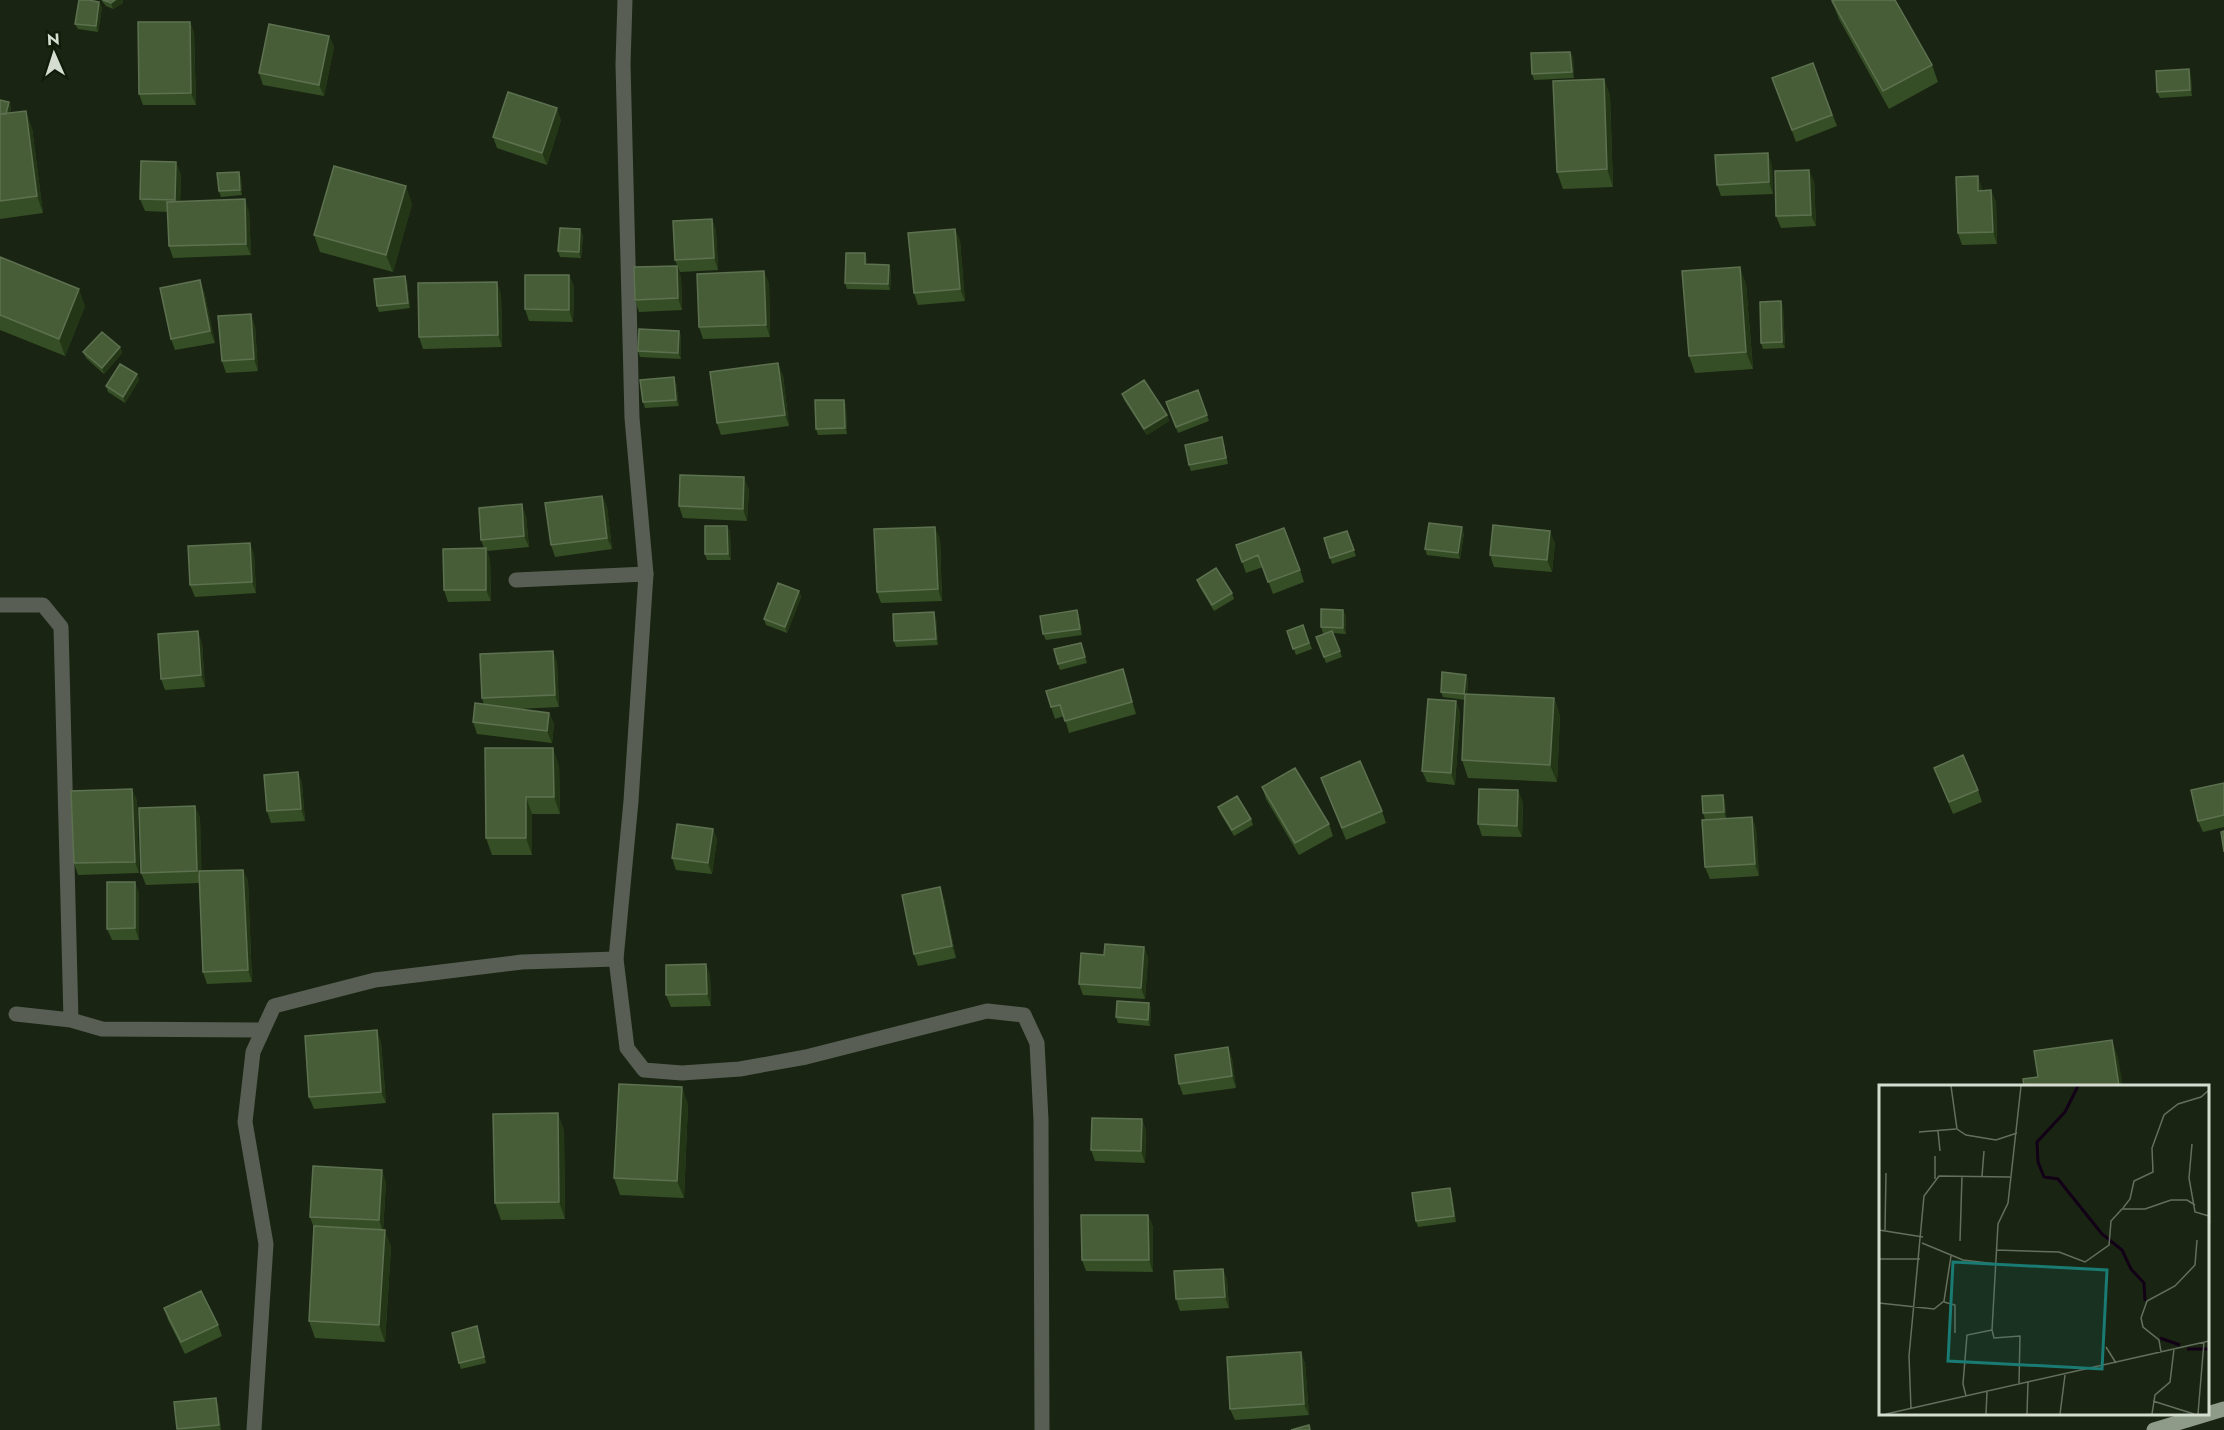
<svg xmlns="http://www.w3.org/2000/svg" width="2224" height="1430" font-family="Jost,sans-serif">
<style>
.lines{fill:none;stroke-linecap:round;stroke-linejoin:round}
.minor{stroke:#585e54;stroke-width:15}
.tertiary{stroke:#585e54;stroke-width:15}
.primary{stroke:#8e9b88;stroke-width:15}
.wall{fill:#364e26}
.shaded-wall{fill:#233716}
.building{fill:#475d38;stroke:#5d7150;stroke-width:1.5}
.inset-river{fill:none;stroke:#120017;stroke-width:3}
.inset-road{fill:none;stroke:#646f5e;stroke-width:1.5}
.view{fill:#197b73;fill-opacity:0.15;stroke:#197b73;stroke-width:3}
.inset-edge{fill:none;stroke:#d5ddd1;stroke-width:3}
</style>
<rect width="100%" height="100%" fill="#192512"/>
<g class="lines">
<path class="minor" d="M516,580L646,574
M0,605H43L61,627L71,1020
M16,1014L71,1020L102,1029L263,1030
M254,1430L266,1244L245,1122L253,1052L274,1006L375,980L522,962L616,959"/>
<path class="tertiary" d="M625,0L623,64L632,418L646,574L631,801L616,959L627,1048L644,1070L682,1073L740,1069L806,1057L987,1011L1024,1015L1037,1043L1041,1120L1042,1430"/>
<path class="primary" d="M2154,1430L2224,1409"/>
</g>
<path class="wall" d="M101,0H123V3L113,9L106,6Z
M1832,1L1932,65L1938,82L1889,109L1839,19Z
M99,2L102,8L98,32L78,29L75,24Z
M190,22L194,33L196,105H143L139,94Z
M329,36L334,47L324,96L263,85L259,73Z
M1573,57L1574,78L1534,80L1532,74Z
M1813,63L1837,126L1796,142L1772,78Z
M2191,75L2192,96L2160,98L2157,92Z
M1604,79L1610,96L1613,187L1563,189L1557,172Z
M0,100L9,102L11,108L10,113L32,128L43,213L0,219Z
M561,120L547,165L497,148L493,137Z
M1772,165L1773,194L1721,196L1717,185Z
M239,172L241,178L242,195L221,197L219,191Z
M181,174L180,201L249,211L251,255L173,258L169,246L168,212L145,211L140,199Z
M1814,181L1816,226L1781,228L1776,216Z
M1982,188V190H1991L1996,202L1997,244L1962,245L1958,233Z
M412,204L393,272L320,252L314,235Z
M712,219L716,231L718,270L680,272L675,260Z
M955,229L960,241L965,301L918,305L914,293Z
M583,235L581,258L560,257L558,251Z
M0,257L85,306L65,356L0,330Z
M867,259V264L891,271L890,290L847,289L845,283Z
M677,266L681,278L682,310L639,312L635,300Z
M569,275L574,287L573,322L529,321L525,309Z
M407,282L410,308L379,312L377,306Z
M769,283L770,337L703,339L699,327Z
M1746,284L1753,369L1695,373L1689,356Z
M204,291L215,343L175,350L171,339Z
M501,294L502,347L423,349L419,337Z
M1781,301L1783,307L1785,348L1763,349L1761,343Z
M255,326L258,371L226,373L222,361Z
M679,331L681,337V359L640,357L638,351Z
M120,347L122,353L104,374L86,358L83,352Z
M137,374L139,380L125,403L108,392L106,386Z
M783,375L789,426L721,435L717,423Z
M676,383L679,406L645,408L643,402Z
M1198,390L1209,421L1178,433L1166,402Z
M1122,394L1167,415L1169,421L1147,435L1124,400Z
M844,400L846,406L847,434L818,435L816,429Z
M1224,443L1228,464L1191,471L1189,465Z
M749,489L747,521L683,518L679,506Z
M602,496L607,507L612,549L555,557L551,545Z
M526,516L529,547L487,551L490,560L491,601L448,602L444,590L484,548L481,540Z
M727,526L730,532L731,560H707L705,554Z
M1347,531L1356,556L1332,564L1324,538Z
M1464,533L1460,559L1427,555L1425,549Z
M940,539L942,601L881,603L877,592Z
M1555,543L1552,572L1494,567L1490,555Z
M1236,545L1300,570L1304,582L1273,594L1263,567L1246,573Z
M254,554L256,593L195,597L190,585Z
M1197,580L1232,593L1234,599L1214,611L1199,586Z
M799,591L801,597L787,633L766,625L764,619Z
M1077,610L1079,616L1082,635L1046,640L1043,634Z
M1346,616V634L1333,633L1342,657L1326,663L1316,637L1325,633H1323L1321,627Z
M936,618L938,645L896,647L894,641Z
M1303,625L1312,649L1296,655L1287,631Z
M202,643L205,687L165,690L161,679Z
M1081,643L1087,663L1060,670L1058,664Z
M553,651L557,663L559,707L517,709L549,713L554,724L552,743L477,734L473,722L484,705L482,698Z
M1123,669L1136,714L1069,733L1064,716L1055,719L1051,707Z
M1466,675L1468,681L1467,694L1554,698L1560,716L1557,782L1468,778L1462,760L1465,700L1443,697L1441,692Z
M1456,701L1460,713L1455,785L1427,782L1422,771Z
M485,748L559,765L560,814H532V855H492L486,838Z
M1934,768L1978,790L1982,802L1953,814Z
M298,772L302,784L305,821L271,823L267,811Z
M1321,778L1382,811L1386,823L1346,840Z
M2224,783V827L2203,832L2198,821Z
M1262,787L1329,824L1333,836L1299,855L1266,799Z
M132,789L137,801L139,873L78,875L74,863Z
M1723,795L1725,801L1726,818L1705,819L1703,813Z
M1523,802L1522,837L1482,836L1478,824Z
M195,806L200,818L201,871L243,870L248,881L252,982L207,984L203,972L199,883L146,885L141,873Z
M1218,807L1251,819L1253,825L1234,836L1220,813Z
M1752,817L1756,829L1759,876L1710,879L1705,867Z
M713,829L717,840L712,874L676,870L672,858Z
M139,893V940H112L107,929Z
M944,899L956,958L918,966L914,954Z
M1144,947L1148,958L1145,999L1083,995L1079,984L1104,955Z
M706,964L710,976L711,1006L671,1007L666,995Z
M1149,1003L1151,1009L1150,1026L1118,1023L1116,1017Z
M381,1042L386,1103L314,1109L309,1097Z
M1228,1047L1232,1059L1236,1088L1183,1095L1179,1084Z
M688,1104L684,1198L620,1195L614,1178Z
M1142,1119L1146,1131L1145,1163L1095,1161L1091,1150Z
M564,1130L565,1219L501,1220L495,1203Z
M386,1182L383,1230L391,1247L385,1342L315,1338L309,1321L314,1228L310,1217Z
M2208,1190L2210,1196L2211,1223H2208Z
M1452,1194L1456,1222L1418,1227L1416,1221Z
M1148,1215L1153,1227V1272L1086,1271L1082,1260Z
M1223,1269L1227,1280L1229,1308L1180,1311L1176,1299Z
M164,1308L218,1325L222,1336L185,1354L168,1320Z
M477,1326L486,1363L461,1369L459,1363Z
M1301,1352L1305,1364L1309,1415L1235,1420L1230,1409Z
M174,1402L218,1404L221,1430H177Z"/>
<path class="shaded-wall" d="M115,0H123V3L113,9L111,3Z
M99,2L102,8L98,32L96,26Z
M190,22L194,33L196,105L191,93Z
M329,36L334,47L324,96L319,85Z
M1570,52L1573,57L1574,78L1572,72Z
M2189,69L2191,75L2192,96L2190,90Z
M1604,79L1610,96L1613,187L1607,169Z
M9,102L11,108L6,127L4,122Z
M557,108L561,120L547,165L542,153Z
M26,111L32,128L43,213L37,196Z
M1768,153L1772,165L1773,194L1769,182Z
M176,162L181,174L180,212L175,200Z
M1809,170L1814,181L1816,226L1811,215Z
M239,172L241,178L242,195L240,190Z
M1978,176L1982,188V202L1978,191Z
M406,186L412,204L393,272L386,255Z
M1991,190L1996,202L1997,244L1993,232Z
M245,199L249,211L251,255L246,244Z
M712,219L716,231L718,270L714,258Z
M580,229L583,235L581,258L579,252Z
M955,229L960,241L965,301L960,289Z
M865,253L867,259V270L865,264Z
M889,265L891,271L890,290L888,284Z
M677,266L681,278L682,310L678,298Z
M1740,267L1746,284L1753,369L1746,352Z
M764,271L769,283L770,337L766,325Z
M569,275L574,287L573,322L569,310Z
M405,276L407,282L410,308L408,303Z
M200,280L204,291L215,343L210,331Z
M497,282L501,294L502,347L498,335Z
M79,289L85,306L65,356L59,339Z
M1781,301L1783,307L1785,348L1782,342Z
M251,314L255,326L258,371L254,359Z
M679,331L681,337V359L678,353Z
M120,347L122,353L104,374L102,368Z
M778,363L783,375L789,426L785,415Z
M137,374L139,380L125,403L123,397Z
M674,377L676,383L679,406L676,400Z
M844,400L846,406L847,434L845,428Z
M1167,415L1169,421L1147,435L1144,429Z
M744,477L749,489L747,521L743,509Z
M602,496L607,507L612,549L607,538Z
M522,504L526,516L529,547L524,536Z
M727,526L730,532L731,560L728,554Z
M935,527L940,539L942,601L938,589Z
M1462,527L1464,533L1460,559L1458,553Z
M1550,531L1555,543L1552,572L1547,560Z
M250,543L254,554L256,593L252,582Z
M486,548L490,560L491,601L486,590Z
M799,591L801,597L787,633L785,627Z
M1077,610L1079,616L1082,635L1080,629Z
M1343,610L1346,616V634L1343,628Z
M934,612L936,618L938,645L936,639Z
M198,631L202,643L205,687L201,675Z
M553,651L557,663L559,707L555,695Z
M1123,669L1127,681L1136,714L1132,702Z
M1466,675L1468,681L1466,700L1464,694Z
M1554,698L1560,716L1557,782L1550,765Z
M1456,701L1460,713L1455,785L1451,773Z
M549,713L554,724L552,743L547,731Z
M553,748L559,765L560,814L554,797Z
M298,772L302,784L305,821L301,809Z
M132,789L137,801L139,873L135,862Z
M1518,790L1523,802L1522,837L1517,826Z
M1723,795L1725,801L1726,818L1724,812Z
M526,797L532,814V855L526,838Z
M195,806L200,818L202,883L197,871Z
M1752,817L1756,829L1759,876L1755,864Z
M713,829L717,840L712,874L708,863Z
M243,870L248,881L252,982L248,970Z
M135,882L139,893V940L135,928Z
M940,887L944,899L956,958L952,946Z
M1144,947L1148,958L1145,999L1141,988Z
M706,964L710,976L711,1006L707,994Z
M1149,1003L1151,1009L1150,1026L1148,1020Z
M377,1030L381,1042L386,1103L381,1092Z
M2112,1040L2118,1057L2123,1086H2119Z
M1228,1047L1232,1059L1236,1088L1232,1076Z
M682,1087L688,1104L684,1198L677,1181Z
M558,1113L564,1130L565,1219L559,1202Z
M1142,1119L1146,1131L1145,1163L1141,1151Z
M382,1170L386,1182L383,1232L379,1220Z
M1450,1188L1452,1194L1456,1222L1454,1216Z
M2208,1190L2210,1196L2211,1223L2208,1213Z
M1148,1215L1153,1227V1272L1149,1260Z
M385,1230L391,1247L385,1342L379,1325Z
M1223,1269L1227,1280L1229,1308L1225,1297Z
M1301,1352L1305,1364L1309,1415L1304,1404Z
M216,1398L218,1404L221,1430L219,1425Z"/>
<path class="building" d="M79,0H89L99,2L96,26L75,24Z
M103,0H115L111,3Z
M1835,0H1895L1932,65L1883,91L1832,1Z
M138,22H190L191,93L139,94Z
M269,24L329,36L319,85L259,73Z
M1570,52L1572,72L1532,74L1531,53Z
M1813,63L1832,115L1792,130L1772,78Z
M2189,69L2190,90L2157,92L2156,71Z
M1604,79L1607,169L1557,172L1553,81Z
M508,92L557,108L542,153L493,137Z
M0,100L9,102L6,114H0Z
M26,111L37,196L0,201V114Z
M1768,153L1769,182L1717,185L1715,155Z
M141,161L176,162L175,200L140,199Z
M334,166L406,186L386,255L314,235Z
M1809,170L1811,215L1776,216L1775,171Z
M239,172L240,190L219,191L217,173Z
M1978,176V191L1991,190L1993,232L1958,233L1956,177Z
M245,199L246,244L169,246L167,202Z
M712,219L714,258L675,260L673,221Z
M560,228L580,229L579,252L558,251Z
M955,229L960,289L914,293L908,233Z
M846,253H865V264L889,265L888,284L845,283Z
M0,257L79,289L59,339L0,315Z
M677,266L678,298L635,300L634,267Z
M1740,267L1746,352L1689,356L1682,271Z
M764,271L766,325L699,327L697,274Z
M525,275H569V310L525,309Z
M405,276L408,303L377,306L374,279Z
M200,280L210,331L171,339L160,288Z
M497,282L498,335L419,337L418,283Z
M1781,301L1782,342L1761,343L1760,302Z
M251,314L254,359L222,361L218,316Z
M639,329L679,331L678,353L638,351Z
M102,332L120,347L102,368L83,352Z
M778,363L785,415L717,423L710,372Z
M120,364L137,374L123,397L106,386Z
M674,377L676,400L643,402L640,380Z
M1144,380L1167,415L1144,429L1122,394Z
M1198,390L1207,415L1176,427L1166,402Z
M815,400H844L845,428L816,429Z
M1222,437L1226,458L1189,465L1185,445Z
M680,475L744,477L743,509L679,506Z
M602,496L607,538L551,545L545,503Z
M522,504L524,536L481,540L479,508Z
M1429,523L1462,527L1458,553L1425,549Z
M1493,525L1550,531L1547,560L1490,555Z
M705,526H727L728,554H705Z
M935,527L938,589L877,592L874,529Z
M1284,528L1300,570L1268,582L1258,555L1242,562L1236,545Z
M1347,531L1354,550L1330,558L1324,538Z
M250,543L252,582L190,585L188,546Z
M486,548V590H444L443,549Z
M1216,568L1232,593L1212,605L1197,580Z
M778,583L799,591L785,627L764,619Z
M1321,609L1343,610V628L1321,627Z
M1077,610L1080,629L1043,634L1040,616Z
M934,612L936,639L894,641L893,614Z
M1303,625L1309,643L1293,649L1287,631Z
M198,631L201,675L161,679L158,634Z
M1332,631L1340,651L1324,657L1316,637Z
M1081,643L1085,657L1058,664L1054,649Z
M553,651L555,695L482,698L480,654Z
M1123,669L1132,702L1065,721L1060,705L1051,707L1046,691Z
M1442,672L1466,675L1464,694L1441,692Z
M1465,694L1554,698L1550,765L1462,760Z
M1428,699L1456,701L1451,773L1422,771Z
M475,703L549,713L547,731L473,722Z
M485,748H553L554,797H526V838H486Z
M1963,755L1978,790L1949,802L1934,768Z
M1360,761L1382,811L1342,828L1321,778Z
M1295,768L1329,824L1295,843L1262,787Z
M298,772L301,809L267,811L264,775Z
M2224,783V815L2198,821L2191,790Z
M132,789L135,862L74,863L71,791Z
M1479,789L1518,790L1517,826L1478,824Z
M1723,795L1724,812L1703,813L1702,796Z
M1237,796L1251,819L1232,830L1218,807Z
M195,806L197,871L141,873L139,808Z
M1752,817L1755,864L1705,867L1702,820Z
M677,824L713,829L708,863L672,858Z
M2224,831V852L2221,832Z
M243,870L248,970L203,972L199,871Z
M107,882H135V928L107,929Z
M940,887L952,946L914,954L902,895Z
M1105,944L1144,947L1141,988L1079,984L1081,953L1104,955Z
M706,964L707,994L666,995V965Z
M1117,1001L1149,1003L1148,1020L1116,1017Z
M377,1030L381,1092L309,1097L305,1036Z
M2112,1040L2119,1086H2024L2023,1079L2038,1077L2034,1051Z
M1228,1047L1232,1076L1179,1084L1175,1055Z
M619,1084L682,1087L677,1181L614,1178Z
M558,1113L559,1202L495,1203L493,1114Z
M1092,1118L1142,1119L1141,1151L1091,1150Z
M313,1166L382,1170L379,1220L310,1217Z
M1450,1188L1454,1216L1416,1221L1412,1193Z
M1081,1215H1148L1149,1260H1082Z
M314,1226L385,1230L379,1325L309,1321Z
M1223,1269L1225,1297L1176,1299L1174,1271Z
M201,1291L218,1325L181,1342L164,1308Z
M477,1326L484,1357L459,1363L452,1333Z
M1301,1352L1304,1404L1230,1409L1227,1357Z
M216,1398L219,1425L177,1429L174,1402Z
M1309,1425L1310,1430H1291Z"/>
<g transform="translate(1879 1085)">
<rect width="330" height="330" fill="#192512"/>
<path class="inset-river" d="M199,1L186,27L158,57L159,77L165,92L179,94L223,149L243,165L252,184L265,198L266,216M281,253L301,260M308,264H330"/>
<path class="inset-road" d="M72,1L78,44L87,50L117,55L138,48M59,46L61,66M40,47L77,44M313,59L310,93L316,127L330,131M56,71V94M103,91L105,66M244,123L251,114L255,96L274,87L273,63L285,30L299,19L322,12L330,5M0,145L44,152M6,145L7,88M81,156L83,91M43,158L84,175L117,179M117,165L180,167L206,177L230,160L232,136L243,124H266L292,115H308L316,120M0,174H41M65,217L76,220V248M0,218L55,224L65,216L72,171M227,262L237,278M282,267L280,255L264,242L262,233L268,216L296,201L316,180L318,155M140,299L141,251L115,253L113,245L119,139L129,118L142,1M87,311L84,299L88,250L113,245M274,316L315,329M32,324L30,271L45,111L60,91L131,92M7,329L330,256M107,329L108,307M148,329L149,297M181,329L186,290M273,329L276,310L291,297L295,264M319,329L325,257"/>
<path class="view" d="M74,177L228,185L223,284L69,276Z"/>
<rect width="330" height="330" class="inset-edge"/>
</g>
<g transform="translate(54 54) rotate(357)" stroke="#101b09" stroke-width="4.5" paint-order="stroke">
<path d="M0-4.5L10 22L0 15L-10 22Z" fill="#d5ddd1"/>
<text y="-9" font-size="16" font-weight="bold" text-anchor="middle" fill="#d5ddd1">N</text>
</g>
</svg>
